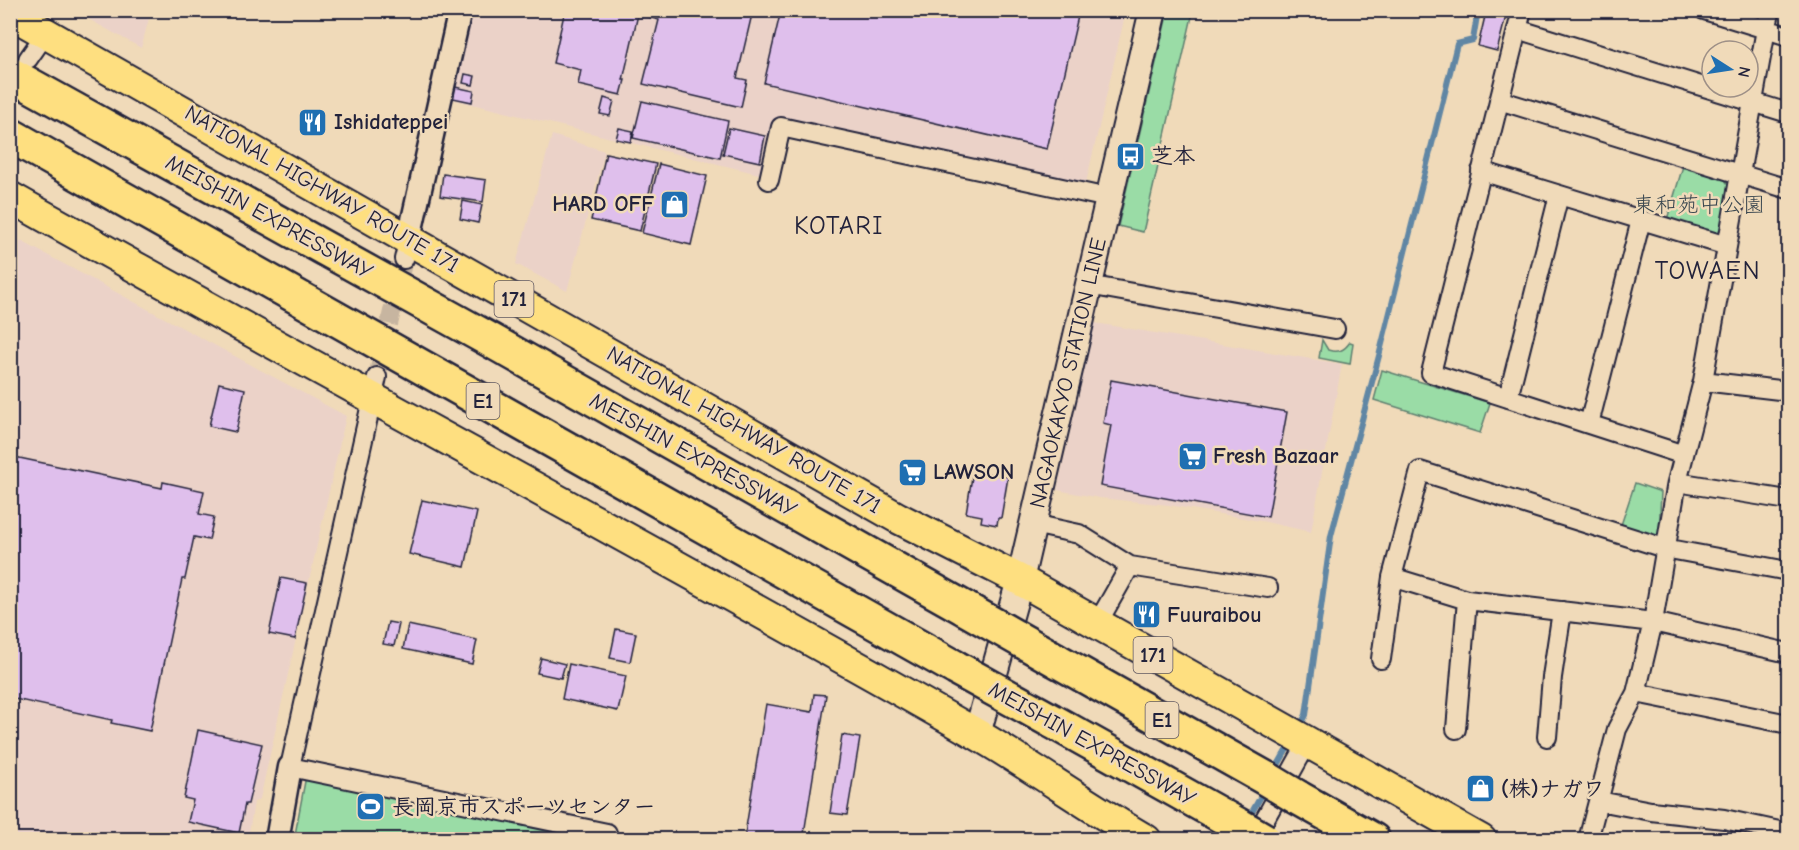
<svg xmlns="http://www.w3.org/2000/svg" width="1799" height="850" font-family="'Comic Neue','Klee One',sans-serif">
<style>
.built{fill:#ebd2c8}
.green{fill:#9adca6;stroke:#5e7f70;stroke-width:1.5}
.lines{fill:none;stroke-linecap:round;stroke-linejoin:round}
.stream{stroke:#6086a4;stroke-width:6}
.building{fill:#dfbfec;stroke:#22223b;stroke-width:1.5}
.minor-tunnel{stroke:#c7b5a0;stroke-width:18;stroke-dasharray:18 9;stroke-linecap:butt}
.minor-casing{stroke:#22223b;stroke-width:22}
.tertiary-casing{stroke:#22223b;stroke-width:27}
.secondary-casing{stroke:#22223b;stroke-width:30}
.trunk-casing{stroke:#22223b;stroke-width:34}
.motorway-casing{stroke:#22223b;stroke-width:38}
.minor{stroke:#f0dab9;stroke-width:18}
.tertiary{stroke:#f0dab9;stroke-width:22}
.secondary{stroke:#f0dab9;stroke-width:26}
.trunk{stroke:#fedf80;stroke-width:30}
.motorway{stroke:#fedf80;stroke-width:33}
.motorway-bridge-casing{stroke:#22223b;stroke-width:38;stroke-linecap:butt}
.motorway-bridge{stroke:#fedf80;stroke-width:33}
.labels{text-anchor:middle;dominant-baseline:central;stroke-width:5;stroke-linejoin:round;paint-order:stroke}
.shield{fill:#f0dab9;stroke:#605961;stroke-width:1.5}
.shield-label{font-size:21px;font-weight:bold;fill:#22223b}
.poi-label{font-size:22px;font-weight:bold;fill:#22223b;stroke:#f0dab9;text-anchor:start}
.street-label{font-size:22px;fill:#22223b;stroke:#f0dab9}
.park-label{font-size:22px;fill:#3a4750;stroke:#f0dab9}
.quarter-label{font-size:26px;letter-spacing:1.5px;fill:#22223b;stroke:#f0dab9}
</style>
<rect width="100%" height="100%" fill="#f0dab9"/>
<filter id="ink" filterUnits="userSpaceOnUse"><feTurbulence type="fractalNoise" baseFrequency=".0167" numOctaves="2"/><feDisplacementMap in="SourceGraphic" scale="12" xChannelSelector="R" yChannelSelector="G"/><feConvolveMatrix kernelMatrix="1 2 1 2 8 2 1 2 1" color-interpolation-filters="sRGB"/></filter>
<g filter="url(#ink)">
<path class="built" d="M74,11H151L141,48Z
M467,11H1126L1085,187L780,122L765,169L759,174L447,98Z
M552,135L605,151L567,291L516,264Z
M10,235L346,416L260,799L254,802L248,839H11Z
M1095,323L1342,364L1311,532L1266,522L1169,505L1100,498L1057,490Z"/>
<path class="green" d="M1168,11H1185L1193,12L1143,232L1118,226Z
M1683,166L1724,178L1729,186L1720,232L1712,237L1666,223Z
M1322,340L1328,350C1338,353 1344,351 1350,342L1353,343L1350,364L1319,358Z
M1382,370L1490,403L1480,433L1374,400Z
M1635,483L1661,492L1659,533L1653,538L1620,528Z
M306,776L577,837L581,839L294,840Z"/>
<g class="lines">
<path class="stream" d="M1299,728L1306,715L1331,536L1380,352L1457,44L1473,40L1478,10
M1274,772L1291,742
M1248,819L1265,789"/>
</g>
<path class="building" d="M565,10H639L623,80H625L621,95L578,85L581,70L553,63Z
M646,10H753L737,78L747,80L741,107L643,84L659,20L645,16Z
M781,10H1072L1079,12L1047,149L764,83Z
M1486,12L1506,16L1497,51L1478,46Z
M465,74L475,76L473,85L463,83Z
M455,87L474,91L472,102L453,98Z
M604,98L614,101L610,116L600,114Z
M642,101L728,121L720,158L633,138Z
M619,128L633,131L631,142L616,139Z
M729,128L765,136L760,162L723,154Z
M606,153L656,164L640,231L591,220Z
M659,164L707,176L691,245L642,233Z
M443,174L486,180L483,202L440,196Z
M463,201L482,205L478,223L460,219Z
M1111,380L1287,412L1268,517L1100,486L1111,425L1103,423Z
M219,383L245,389L236,432L209,426Z
M10,456L162,488L163,482L204,491L199,514L214,517L209,540L194,537L185,579H182L150,731L111,723L112,720L10,698Z
M973,471L1008,477L1001,518H998L997,525L981,522L982,516L966,513Z
M422,500L477,512L465,567L409,554Z
M281,578L307,583L295,639L269,634Z
M388,622L399,624L394,646L383,644Z
M408,625L477,640L472,664L403,649Z
M616,629L636,633L630,662L610,658Z
M541,658L565,664L561,678L537,673Z
M569,664L626,676L618,711L562,699Z
M814,694L826,695L803,840H744L766,704L812,712Z
M198,730L262,744L248,804H245L239,833L188,822L193,800L184,798Z
M842,735L860,738L847,815L830,813Z"/>
<g class="lines">
<path class="minor-tunnel" d="M377,377L404,259"/>
<defs>
<path id="minor" d="M1522,10L1431,373L1684,455
M1704,10L1788,36
M1517,29L1788,113
M28,59L46,33
M1499,100L1788,189
M1481,171L1727,246
M769,180L781,127L1108,198
M404,259L409,238
M1088,285L1335,329
M377,377L290,767L607,833L609,840
M1703,381L1788,391
M1508,398L1559,195
M1589,424L1641,220
M1677,482L1788,500
M1033,524L1079,534L1130,566
M1392,577L1467,600L1653,622L1788,653
M1097,624L1130,566L1268,588
M1381,659L1392,577L1420,471L1664,548L1788,571
M1636,693L1788,724
M1456,729L1467,600
M1547,737L1552,677L1562,611
M1599,801L1651,811L1724,819L1788,833
M1253,840L1308,742
M1588,840L1617,729L1636,693L1653,622L1677,482L1703,381L1766,29L1771,10"/>
<path id="tertiary" d="M409,238L460,10
M277,840L290,767"/>
<path id="secondary" d="M977,734L1020,580L1153,10"/>
<path id="trunk" d="M10,13L898,518L1020,580L1481,840
M10,197C330,377 654,550 973,732C1032,766 1087,806 1146,840"/>
<path id="motorway" d="M10,74L490,340L966,609
M10,135L956,668
M1056,660L1267,779
M1052,721L1240,826
M1297,797L1373,840"/>
</defs>
<use href="#minor" class="minor-casing"/>
<use href="#tertiary" class="tertiary-casing"/>
<use href="#secondary" class="secondary-casing"/>
<use href="#trunk" class="trunk-casing"/>
<use href="#motorway" class="motorway-casing"/>
<use href="#minor" class="minor"/>
<use href="#tertiary" class="tertiary"/>
<use href="#secondary" class="secondary"/>
<use href="#trunk" class="trunk"/>
<use href="#motorway" class="motorway"/>
<defs>
<path id="motorway-bridge" d="M966,609L1056,660
M956,668L1052,721
M1267,779L1297,797
M1240,826L1264,840"/>
</defs>
<use href="#motorway-bridge" class="motorway-bridge-casing"/>
<use href="#motorway-bridge" class="motorway-bridge"/>
</g>
</g>
<defs>
<symbol id="restaurant-square" viewBox="-11 -11 22 22"><rect x="-9" y="-9" width="18" height="18" rx="4" fill="#1f6fb2" stroke="#f0dab9"/><path d="M-5-6h1v4h1v-4h1v4h1v-4h1v5L-1.5 .5V6h-2V.5L-5-1ZM5-6V6H3V1.5H1.5Q1.5-4 5-6Z" fill="#fff"/></symbol>
<symbol id="bus-square" viewBox="-11 -11 22 22"><rect x="-9" y="-9" width="18" height="18" rx="4" fill="#1f6fb2" stroke="#f0dab9"/><path d="M-5-6H5V4H4V6H2V4H-2V6H-4V4H-5ZM-3.5-4V0h7V-4ZM-3.5 1.2v1.5H-2V1.2ZM2 1.2v1.5H3.5V1.2Z" fill="#fff"/></symbol>
<symbol id="shop-square" viewBox="-11 -11 22 22"><rect x="-9" y="-9" width="18" height="18" rx="4" fill="#1f6fb2" stroke="#f0dab9"/><path d="M-5-2.5h2.3a2.7 3.5 0 0 1 5.4 0H5L5.5 6h-11ZM-1.5-2.5h3a1.5 2.3 0 0 0-3 0Z" fill="#fff"/></symbol>
<symbol id="supermarket-square" viewBox="-11 -11 22 22"><rect x="-9" y="-9" width="18" height="18" rx="4" fill="#1f6fb2" stroke="#f0dab9"/><path d="M-6-5.5h2.5l.6 2H6L4.5 2H-2.5L-4.4-4H-6ZM-1.5 3.2a1.3 1.3 0 1 0 .1 0ZM3 3.2a1.3 1.3 0 1 0 .1 0Z" fill="#fff"/></symbol>
<symbol id="stadium-square" viewBox="-11 -11 22 22"><rect x="-9" y="-9" width="18" height="18" rx="4" fill="#1f6fb2" stroke="#f0dab9"/><path d="M0-5a6.5 5 0 1 0 0 10a6.5 5 0 1 0 0-10ZM-3.5-1.8h7v3.6h-7Z" fill="#fff"/></symbol>
</defs>
<g fill-rule="evenodd">
<use href="#restaurant-square" x="296" y="106" width="33" height="33"/>
<use href="#bus-square" x="1114" y="140" width="33" height="33"/>
<use href="#shop-square" x="658" y="188" width="33" height="33"/>
<use href="#supermarket-square" x="1176" y="440" width="33" height="33"/>
<use href="#supermarket-square" x="896" y="456" width="33" height="33"/>
<use href="#restaurant-square" x="1130" y="598" width="33" height="33"/>
<use href="#shop-square" x="1464" y="772" width="33" height="33"/>
<use href="#stadium-square" x="354" y="790" width="33" height="33"/>
</g>
<g class="labels">
<g class="shield">
<rect x="494.5" y="281" width="39" height="36" rx="4.5"/>
<rect x="466.5" y="383" width="33" height="36" rx="4.5"/>
<rect x="1133.5" y="637" width="39" height="36" rx="4.5"/>
<rect x="1145.5" y="702" width="33" height="36" rx="4.5"/>
</g>
<g class="shield-label">
<text x="514" y="299">171</text>
<text x="483" y="401">E1</text>
<text x="1153" y="655">171</text>
<text x="1162" y="720">E1</text>
</g>
<g class="poi-label">
<text x="334" y="122">Ishidateppei</text>
<text x="1151" y="156">芝本</text>
<text x="654" y="204" text-anchor="end">HARD OFF</text>
<text x="1213" y="456">Fresh Bazaar</text>
<text x="933" y="472">LAWSON</text>
<text x="1167" y="615">Fuuraibou</text>
<text x="1501" y="789">(株)ナガワ</text>
<text x="392" y="807">長岡京市スポーツセンター</text>
</g>
<g class="street-label">
<text transform="translate(322 189) rotate(30)">NATIONAL HIGHWAY ROUTE 171</text>
<text transform="translate(269 217) rotate(29)">MEISHIN EXPRESSWAY</text>
<text transform="translate(1068 373) rotate(-77)">NAGAOKAKYO STATION LINE</text>
<text transform="translate(744 430) rotate(30)">NATIONAL HIGHWAY ROUTE 171</text>
<text transform="translate(693 455) rotate(29)">MEISHIN EXPRESSWAY</text>
<text transform="translate(1092 744) rotate(29)">MEISHIN EXPRESSWAY</text>
</g>
<g class="park-label">
<text x="1699" y="205">東和苑中公園</text>
</g>
<g class="quarter-label">
<text x="839" y="226">KOTARI</text>
<text x="1708" y="271">TOWAEN</text>
</g>
</g>
<rect width="1799" height="850" fill="none" stroke="#f0dab9" stroke-width="36"/>
<rect x="18" y="18" width="1763" height="814" fill="none" stroke="#22223b" stroke-width="2" filter="url(#ink)"/>
<g transform="translate(1730 69) rotate(102)"><circle r="28" fill="#f0dab9" stroke="#9e9087" stroke-width="1.5"/>
<path d="M0-4.5L10 22L0 15L-10 22Z" fill="#1f6fb2"/>
<text y="-9" font-size="16" font-weight="bold" text-anchor="middle" fill="#22223b">N</text>
</g>
</svg>
